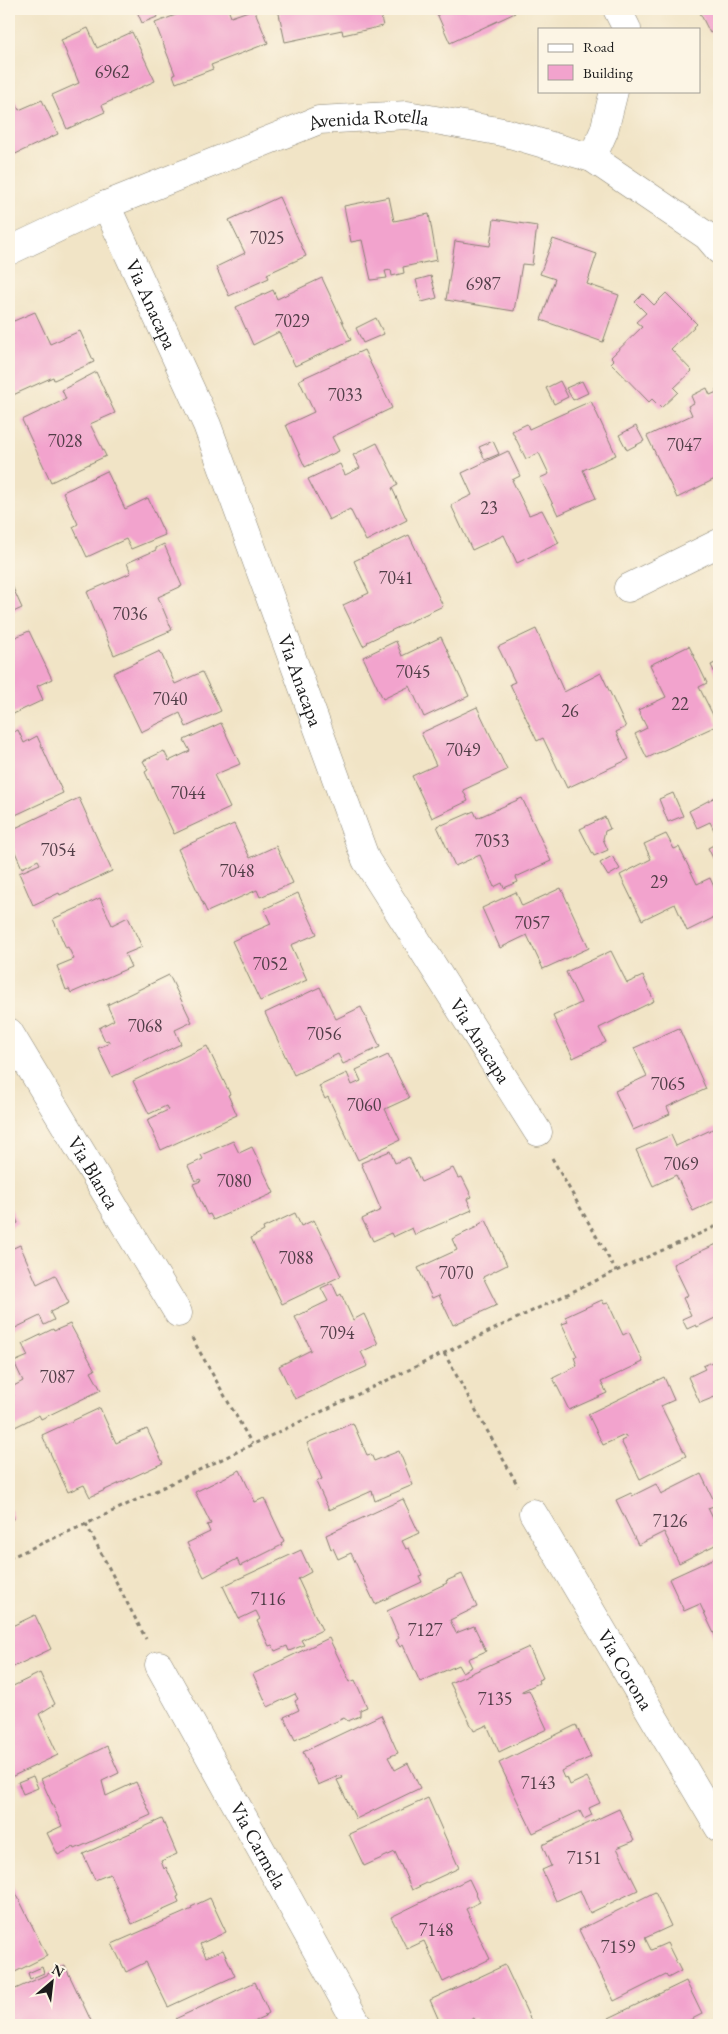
<svg xmlns="http://www.w3.org/2000/svg" width="728" height="2034" font-family="'EB Garamond',serif">
<style>
.building{fill:#f2a3cd}
.lines{fill:none;stroke-linecap:round;stroke-linejoin:round}
.street-casing{stroke:#868071;stroke-width:29}
.secondary-casing{stroke:#868071;stroke-width:29}
.path{stroke:#868071;stroke-width:3;stroke-dasharray:4 4;stroke-linecap:butt}
.street{stroke:#fff;stroke-width:28}
.secondary{stroke:#fff;stroke-width:28}
.labels{text-anchor:middle;dominant-baseline:central;stroke-width:4.5;stroke-linejoin:round;paint-order:stroke}
.number-label{font-size:18px;fill:#523e48}
.street-label{font-size:20px;fill:#1c1c1c;stroke:#fcf5e5}
</style>
<rect width="100%" height="100%" fill="#fcf5e5"/>
<filter id="ink" filterUnits="userSpaceOnUse"><feTurbulence type="fractalNoise" baseFrequency=".02" numOctaves="2"/><feDisplacementMap in="SourceGraphic" scale="10" xChannelSelector="R" yChannelSelector="G"/><feConvolveMatrix kernelMatrix="1 2 1 2 8 2 1 2 1" color-interpolation-filters="sRGB"/></filter>
<filter id="wash" filterUnits="userSpaceOnUse"><feTurbulence type="fractalNoise" baseFrequency=".0096" numOctaves="4" result="noise"/><feDisplacementMap in="SourceGraphic" scale="20" xChannelSelector="R" yChannelSelector="G"/><feGaussianBlur stdDeviation="1.12" result="paint"/><feColorMatrix in="noise" values="0 0 0 0 0 0 0 0 0 0 0 0 0 0 0 0 0 1.4 0 .05"/><feComposite in="paint" operator="in"/></filter>
<g filter="url(#wash)">
<rect width="100%" height="100%" fill="#f1e4c6"/>
<g id="blocks">
<path class="building" d="M136,9H154L157,17L142,23Z
M191,9H228L231,17L254,9L268,43L211,65L213,69L176,83L173,75L175,74L155,23Z
M278,9H379L383,26L343,35L342,30L285,42Z
M435,9H513L515,13L450,43Z
M698,9H719V28L710,33Z
M88,28L97,48L132,32L155,81L102,105L105,112L67,129L52,95L79,83L61,40Z
M9,88L19,110L42,100L58,134L9,157Z
M279,197L306,256L267,274L269,278L229,296L216,267L245,253L229,220Z
M389,197L394,221L429,214L437,260L403,267L404,273L392,276L391,270L385,271L387,278L371,280L362,240L351,242L344,206Z
M494,219L537,226L532,265L522,264L514,311L446,300L455,241L490,246Z
M553,239L597,254L587,284L619,295L603,342L541,320L555,279L540,274Z
M431,276L437,298L422,302L416,280Z
M322,278L351,340L295,366L279,332L253,345L236,307L273,290L277,299Z
M666,293L697,324L671,349L692,371L674,388L678,392L661,408L652,399L649,402L611,363L614,360L611,357L642,327L636,322L646,313L635,302L643,294L654,305Z
M35,312L50,344L80,331L94,362L54,380L53,377L13,395L9,385V323Z
M376,318L384,334L363,343L356,328Z
M364,350L392,408L332,437L339,451L305,467L286,425L314,412L299,380Z
M96,372L115,413L90,424L106,456L51,482L22,420L66,399L62,390Z
M560,381L568,397L554,404L546,388Z
M582,381L588,393L573,400L566,388Z
M707,388L710,395L717,392L716,390L719,389V439L716,440L719,447V477L677,498L647,436L692,415L688,406L694,403L691,396Z
M591,401L616,455L583,470L596,498L558,515L540,478L549,474L539,453L526,459L512,431L527,424L529,429Z
M636,426L644,441L627,450L619,435Z
M493,441L499,454L485,460L479,447Z
M377,443L398,485L392,488L407,520L366,541L350,509L329,520L308,479L340,464L345,475L360,468L353,455Z
M508,451L520,476L512,480L529,515L542,510L559,543L517,563L504,535L472,550L451,505L472,495L462,473Z
M107,471L125,509L148,498L165,535L131,549L126,539L87,557L73,527L78,524L63,492Z
M409,535L443,606L367,642L368,643L363,646L343,605L369,593L354,561Z
M164,544L182,586L158,597L172,630L114,655L87,592L131,573L127,563L156,550V548Z
M9,579L22,608L9,614Z
M536,629L564,692L601,673L626,727L616,732L629,759L567,788L543,738L537,741L510,684L515,682L498,647Z
M29,631L52,679L37,686L43,700L9,716V640Z
M441,637L469,696L424,717L410,686L383,699L363,657L396,641L402,656Z
M689,646L707,683L699,687L718,725L647,758L635,734L647,728L638,710L666,697L650,665Z
M160,651L175,684L202,672L221,711L186,727L180,713L141,732L113,673Z
M719,661V682L711,665Z
M477,707L507,770L463,790L468,801L432,818L412,776L436,765L421,733Z
M221,723L240,764L214,775L230,808L174,834L145,772L148,770L143,761L164,751L169,761L190,751L184,740Z
M18,730L24,743L37,736L63,793L9,818V734Z
M673,793L683,816L668,822L659,799Z
M719,795V840L710,822L697,828L689,811Z
M79,798L112,871L60,895L59,893L33,905L19,873L40,864L38,860L22,868L9,838V831Z
M522,798L551,861L516,877L518,882L504,888L502,883L494,887L480,855L455,866L437,826L441,824L442,825L474,811L477,818Z
M605,817L610,829L605,831L603,839L608,850L594,856L580,829Z
M234,824L250,858L276,846L293,883L260,897L257,890L207,912L178,849Z
M666,834L674,849L679,847L697,884L710,878L719,898V915L687,931L675,904L642,920L620,875L651,859L644,844Z
M719,842V870L708,848Z
M612,856L620,869L608,876L600,863Z
M561,888L589,948L543,969L527,935L500,948L482,908L516,892L522,906Z
M298,893L317,934L291,945L307,980L260,1001L232,941L271,924L264,909Z
M100,898L112,925L128,917L142,947L125,954L131,967L71,993L69,989L66,990L57,966L74,959L68,947L66,948L53,919Z
M611,951L627,983L643,976L654,1001L599,1028L606,1042L573,1058L553,1016L581,1003L566,972Z
M169,975L192,1022L175,1030L181,1044L112,1077L98,1048L110,1043L108,1040L105,1041L99,1028L114,1020L107,1005Z
M320,987L336,1019L361,1007L380,1047L343,1064L338,1054L294,1075L265,1013Z
M679,1028L706,1089L667,1107L670,1114L633,1130L615,1091L647,1076L634,1048Z
M207,1046L230,1094L228,1095L237,1115L161,1150L147,1120L168,1110L166,1106L149,1114L133,1081Z
M388,1055L409,1098L385,1109L400,1140L358,1160L328,1097L325,1099L319,1086L347,1073L352,1085L361,1081L356,1070Z
M715,1128L719,1137V1199L693,1211L676,1175L653,1186L636,1150L671,1135L676,1146Z
M233,1141L239,1153L252,1147L274,1193L213,1220L210,1214L207,1215L193,1184L201,1181L200,1179L195,1181L188,1166L203,1159L201,1155Z
M390,1151L395,1163L409,1157L421,1182L453,1168L458,1178L462,1177L472,1197L467,1199L472,1210L415,1235L412,1228L393,1237L391,1233L373,1241L362,1219L381,1210L361,1163Z
M9,1204L18,1223L9,1228Z
M295,1213L301,1226L314,1220L341,1276L282,1304L251,1238L264,1231L263,1228Z
M486,1220L507,1265L483,1277L497,1305L453,1325L439,1295L432,1298L418,1268L457,1250L452,1239L479,1226L478,1225Z
M719,1243V1316L697,1327L696,1325L687,1329L682,1319L691,1315L683,1298L688,1295L673,1264Z
M20,1245L37,1284L55,1275L69,1303L50,1312L54,1320L44,1325L40,1316L9,1331V1250Z
M332,1283L338,1296L341,1294L353,1320L364,1314L378,1344L361,1352L368,1366L295,1399L279,1366L311,1350L295,1317L328,1301L321,1288Z
M602,1300L604,1304L608,1303L623,1335L629,1332L643,1362L601,1382L607,1393L569,1410L553,1378L577,1366L574,1357L577,1356L562,1324L568,1322L565,1317Z
M70,1324L95,1370L91,1372L101,1390L41,1419L39,1415L13,1428L9,1419V1398L14,1396L10,1388L23,1381L14,1362L28,1356L22,1344L53,1329L54,1331Z
M719,1359V1400L717,1396L700,1403L688,1377L705,1369L703,1366Z
M664,1377L674,1400L661,1406L686,1456L640,1479L621,1441L627,1438L625,1435L603,1445L588,1414Z
M100,1408L116,1443L147,1429L163,1463L90,1497L84,1485L68,1492L42,1435Z
M353,1423L367,1455L371,1454L374,1461L399,1451L413,1485L375,1501L372,1491L329,1510L316,1482L322,1479L307,1443Z
M240,1470L255,1502L264,1498L284,1541L281,1543L282,1545L240,1566L237,1559L204,1577L187,1543L210,1532L207,1525L211,1524L195,1492Z
M701,1474L716,1505L708,1508L719,1531V1543L679,1563L664,1532L638,1545L616,1500L631,1493L632,1496L656,1484L661,1494Z
M403,1499L419,1533L402,1541L406,1549L409,1548L422,1575L419,1576L422,1582L375,1604L351,1553L338,1559L333,1548L331,1549L326,1535Z
M9,1506L14,1519L9,1521Z
M301,1550L311,1572L298,1579L322,1630L301,1640L304,1645L289,1651L287,1646L275,1651L272,1645L269,1646L257,1621L260,1619L256,1611L239,1619L223,1586Z
M719,1556V1644L700,1604L684,1611L669,1579Z
M462,1574L477,1607L450,1620L456,1633L474,1626L486,1651L468,1659L472,1667L462,1672L458,1665L420,1682L403,1645L400,1647L396,1640L399,1638L387,1611L447,1583L446,1581Z
M35,1615L51,1649L11,1668L9,1663V1624L10,1627Z
M329,1638L350,1682L355,1680L367,1707L360,1710V1716L348,1721L344,1718L295,1740L284,1717L299,1710L295,1701L298,1699L295,1694L268,1707L253,1674Z
M529,1647L543,1678L538,1680L539,1683L522,1691V1692L529,1690L547,1729L499,1752L487,1725L474,1731L450,1683Z
M40,1673L55,1704L39,1714L58,1755L11,1777L9,1773V1688Z
M381,1715L398,1753L388,1757L395,1770L408,1763L420,1788L356,1819L337,1780L343,1778L341,1775L318,1785L303,1752Z
M576,1725L591,1757L561,1771L564,1778L567,1777L570,1785L587,1777L600,1803L589,1808L592,1815L584,1819L580,1811L533,1833L499,1763Z
M107,1746L119,1773L102,1781L106,1796L136,1782L151,1815L75,1849L74,1847L58,1855L47,1833L62,1826L41,1779Z
M33,1776L38,1788L23,1794L18,1782Z
M428,1798L459,1868L412,1890L395,1852L364,1866L349,1834Z
M619,1809L634,1841L617,1848L638,1890L590,1913L580,1890L556,1901L542,1870L551,1866L542,1845Z
M162,1819L177,1854L161,1861L164,1869L166,1867L179,1896L177,1897L179,1903L132,1924L110,1874L95,1880L83,1854Z
M469,1879L480,1902L466,1909L490,1959L443,1982L424,1941L407,1949L391,1917Z
M12,1885L47,1956L9,1975V1886Z
M655,1892L671,1926L645,1938L651,1950L667,1943L681,1971L668,1978L666,1975L614,2001L579,1930Z
M210,1898L226,1932L200,1944L206,1957L223,1950L235,1976L168,2007L146,1962L126,1972L112,1944L192,1909L191,1907Z
M505,1965L533,2025H477L474,2018L459,2025H441L430,2000Z
M65,1966L93,2025H9V1992Z
M42,1967L44,1973L30,1979L28,1973Z
M686,1981L702,2014L686,2022L688,2025H613L609,2018Z
M255,1982L269,2013L264,2016L265,2017L247,2025H178L175,2019Z"/>
</g>
</g>
<g filter="url(#ink)">
<use href="#blocks" fill-opacity="0" stroke="#868071" stroke-width="1"/>
<g class="lines">
<defs>
<g id="street">
<path d="M617,9L627,29"/>
<path d="M592,158L604,131L614,91"/>
<path id="s1" d="M106,205L207,425L366,860L538,1132"/>
<path d="M628,588L719,543"/>
<path id="s2" d="M9,1032L178,1313"/>
<path id="s3" d="M533,1513L719,1828"/>
<path id="s4" d="M159,1665L358,2025"/>
</g>
<g id="secondary">
<path id="s5" d="M9,251L106,205L319,120L407,115L503,132L592,158L707,236L719,250"/>
</g>
</defs>
<use href="#street" class="street-casing"/>
<use href="#secondary" class="secondary-casing"/>
<path class="path" d="M552,1158L616,1271
M192,1338L252,1444
M444,1353L518,1486
M86,1524L146,1639
M9,1558L86,1524L616,1271L719,1225"/>
<use href="#street" class="street"/>
<use href="#secondary" class="secondary"/>
</g>
</g>
<g class="labels">
<g class="number-label">
<text x="112" y="71">6962</text>
<text x="267" y="237">7025</text>
<text x="483" y="283">6987</text>
<text x="292" y="320">7029</text>
<text x="345" y="394">7033</text>
<text x="65" y="440">7028</text>
<text x="684" y="444">7047</text>
<text x="489" y="507">23</text>
<text x="396" y="577">7041</text>
<text x="130" y="613">7036</text>
<text x="413" y="671">7045</text>
<text x="170" y="698">7040</text>
<text x="680" y="703">22</text>
<text x="570" y="710">26</text>
<text x="463" y="749">7049</text>
<text x="188" y="792">7044</text>
<text x="492" y="840">7053</text>
<text x="58" y="849">7054</text>
<text x="237" y="870">7048</text>
<text x="659" y="881">29</text>
<text x="532" y="922">7057</text>
<text x="270" y="963">7052</text>
<text x="145" y="1025">7068</text>
<text x="324" y="1033">7056</text>
<text x="668" y="1083">7065</text>
<text x="364" y="1104">7060</text>
<text x="681" y="1163">7069</text>
<text x="234" y="1180">7080</text>
<text x="296" y="1257">7088</text>
<text x="456" y="1272">7070</text>
<text x="337" y="1332">7094</text>
<text x="57" y="1376">7087</text>
<text x="670" y="1520">7126</text>
<text x="268" y="1598">7116</text>
<text x="425" y="1629">7127</text>
<text x="495" y="1698">7135</text>
<text x="538" y="1782">7143</text>
<text x="584" y="1857">7151</text>
<text x="436" y="1929">7148</text>
<text x="618" y="1946">7159</text>
</g>
<g class="street-label">
<text stroke="none"><textPath href="#s5" startOffset="386">Avenida Rotella</textPath></text>
<text stroke="none"><textPath href="#s1" startOffset="109">Via Anacapa</textPath></text>
<text stroke="none"><textPath href="#s1" startOffset="514">Via Anacapa</textPath></text>
<text stroke="none"><textPath href="#s1" startOffset="919">Via Anacapa</textPath></text>
<text stroke="none"><textPath href="#s2" startOffset="164">Via Blanca</textPath></text>
<text stroke="none"><textPath href="#s3" startOffset="182">Via Corona</textPath></text>
<text stroke="none"><textPath href="#s4" startOffset="206">Via Carmela</textPath></text>
</g>
</g>
<rect width="728" height="2034" fill="none" stroke="#fcf5e5" stroke-width="30"/>
<rect x="538" y="28" width="162" height="65" fill="#fcf5e5" stroke="#a29e95"/>
<rect x="548" y="44" width="25" height="8" fill="#ffffff" stroke="#a29e95"/>
<text x="583" y="52" font-size="15" fill="#1c1c1c">Road</text>
<rect x="548" y="65" width="25" height="15" fill="#f2a3cd" stroke="#a29e95"/>
<text x="583" y="78" font-size="15" fill="#1c1c1c">Building</text>
<g transform="translate(52 1982) rotate(28)" stroke="#fcf5e5" stroke-width="4" paint-order="stroke">
<path d="M0-4L9 19L0 12L-9 19Z" fill="#1c1c1c"/>
<text y="-8" font-size="14" font-weight="bold" text-anchor="middle" fill="#1c1c1c">N</text>
</g>
</svg>
